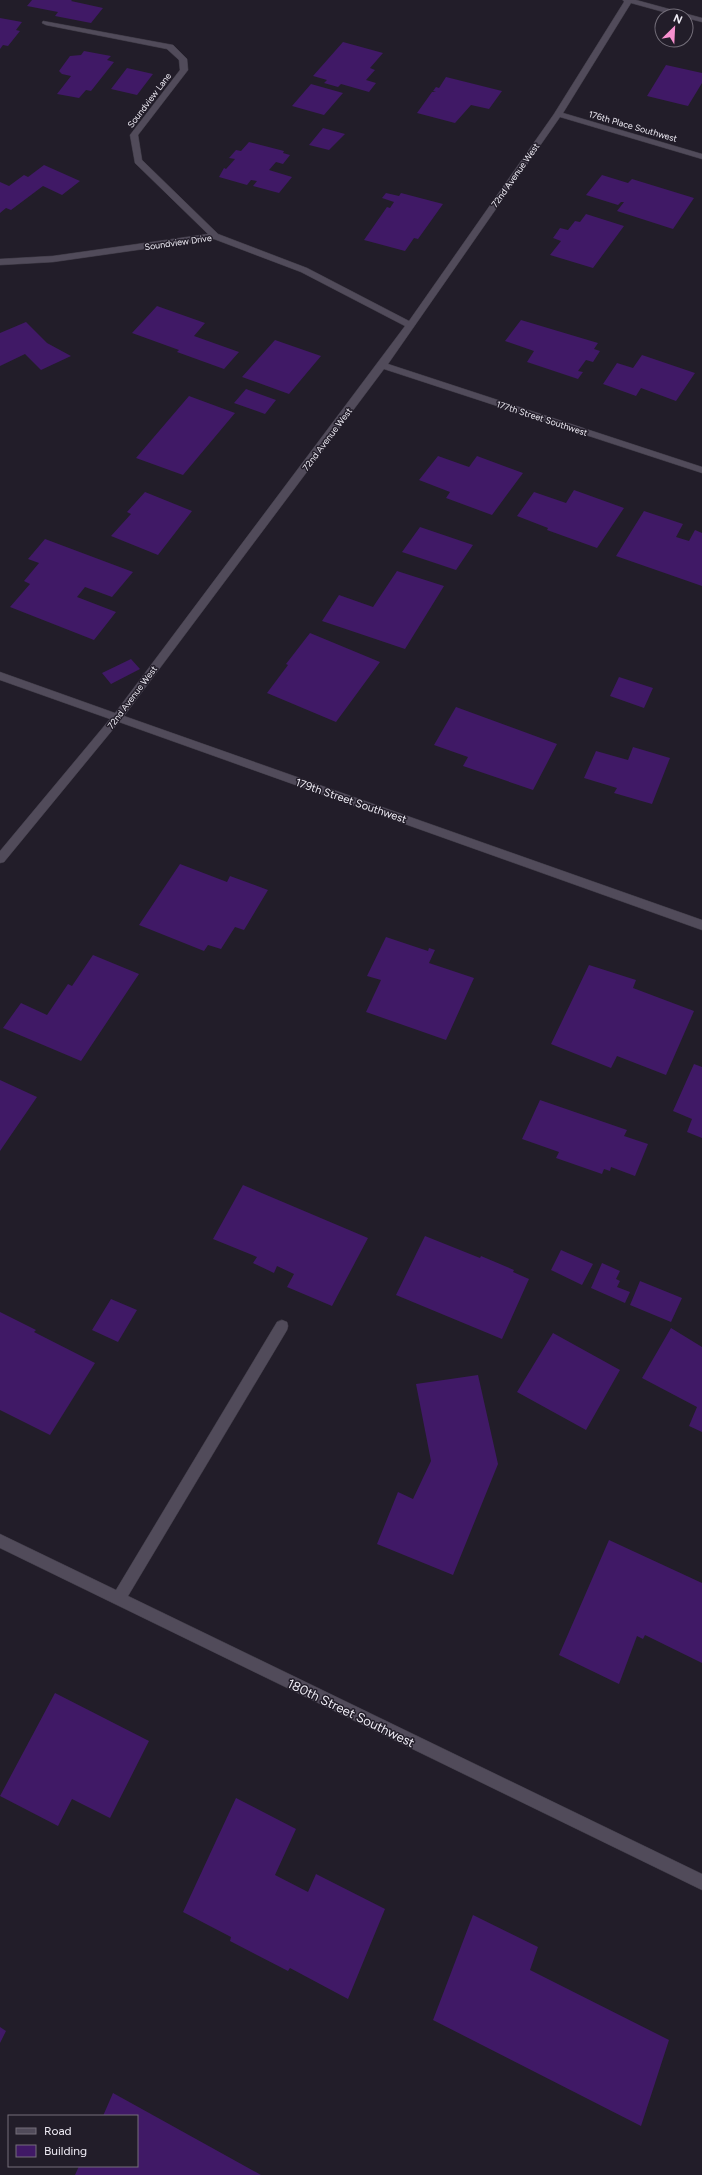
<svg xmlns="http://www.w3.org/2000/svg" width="702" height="2175" font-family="Figtree,sans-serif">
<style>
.building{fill:#401966}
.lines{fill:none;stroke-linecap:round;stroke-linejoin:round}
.minor-casing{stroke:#3d3944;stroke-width:1}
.minor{fill:#514b5a;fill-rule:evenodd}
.labels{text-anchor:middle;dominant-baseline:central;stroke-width:3;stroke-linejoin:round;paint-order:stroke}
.far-street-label{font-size:9px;fill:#eeebf4;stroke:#221d29}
.street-label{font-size:11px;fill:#eeebf4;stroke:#221d29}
.near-street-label{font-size:13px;fill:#eeebf4;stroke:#221d29}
</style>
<rect width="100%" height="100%" fill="#221d29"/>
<path class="building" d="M32,0H72L71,1L103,8L91,23L55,16L58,12L27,6Z
M0,18L22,22L16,30L20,31L8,46L3,45L0,49Z
M343,42L383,53L370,68L375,70L366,80L376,83L369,92L341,84L338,87L324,83L327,80L313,76Z
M84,51L111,56L107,60L114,62L91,91L86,90L79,98L57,94L71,76L62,74L59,71L70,56L81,55Z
M666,65L702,73V83L688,106L647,96Z
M127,68L153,74L137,95L111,89Z
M446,77L502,91L489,109L471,105L455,123L417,113L432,92H436L433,91L436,87L439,88Z
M311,84L343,93L324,115L292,106Z
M323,128L345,134L329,150L309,145Z
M249,142L284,151L283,153L290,155L283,164L276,162L269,170L292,177L279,193L253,186L257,181L251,180L247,185L219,177L224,168L226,169L235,159L229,158L236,150L241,151Z
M44,165L80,181L62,195L43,186L11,210L6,208L0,213V182L9,186L24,175L28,177Z
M602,175L628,183L632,179L694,198L673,229L617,211L624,202H621L618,205L586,195Z
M386,193L399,196L401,193L443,204L418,239L414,238L405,251L364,240L387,207L390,208L394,202L382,198Z
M586,214L624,226L593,268L550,255L561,241L553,238L560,228L568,230L575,221L580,222Z
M157,306L205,323L194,336L239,352L224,369L177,352L179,350L132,333Z
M521,320L598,343L594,349L600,351L593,362L586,360L578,371L583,372L578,379L527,362L534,351L505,341Z
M26,322L47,343L71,356L41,370L25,354L0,366V333Z
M275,340L321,356L289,394L242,377Z
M642,355L695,373L676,401L641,388L636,396L603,384L617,363L633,368Z
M246,389L276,400L265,414L234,403Z
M189,396L235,413L183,475L136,458Z
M438,456L469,467L477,456L523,473L492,515L446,498L450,492L419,480Z
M574,490L624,508L597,548L547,530L548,528L517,516L534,492L566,503Z
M145,492L192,511L158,555L111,536L131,514L127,512Z
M644,511L683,524L676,537L689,541L695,530L702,533V586L616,556Z
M420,527L473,545L456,570L402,552Z
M45,539L133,572L112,597L85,587L77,597L116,612L94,640L10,607L30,584L24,581L39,563L28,559Z
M397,571L444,586L405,649L322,621L339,595L373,607Z
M310,633L380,662L336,722L267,693L288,665L286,664Z
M131,659L140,669L111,684L102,673Z
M619,677L653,688L644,708L610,696Z
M456,707L557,744L533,790L463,766L468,757L434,745Z
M633,747L670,758L652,804L614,793L617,788L584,778L596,751L628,760Z
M180,864L227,882L230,876L268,890L244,930L235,927L221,949L208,945L204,951L139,925Z
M386,937L428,951L429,948L435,950L429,963L474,978L446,1040L366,1012L381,980L367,976Z
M93,955L139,974L81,1061L3,1028L21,1003L47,1015L68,984L72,986Z
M589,965L636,980L633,988L694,1011L666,1075L617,1056L611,1068L551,1044Z
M694,1064L702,1067V1138L687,1132L692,1119L673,1111Z
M0,1080L37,1097L0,1151Z
M540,1100L627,1130L624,1136L648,1144L635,1176L611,1167L610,1171L604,1169L602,1174L556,1158L559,1152L522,1139Z
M243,1185L368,1238L332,1306L287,1287L294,1274L277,1266L274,1273L253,1263L257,1257L213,1239Z
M425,1236L480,1258L481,1256L514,1270L513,1272L529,1279L502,1339L396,1295Z
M561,1250L593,1264L582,1285L551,1270Z
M602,1263L620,1271L616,1279L620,1281L617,1287L630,1292L625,1303L591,1288Z
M640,1281L682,1298L671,1322L630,1305Z
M111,1299L137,1310L118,1342L92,1330Z
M0,1312L36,1330L34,1332L95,1363L50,1435L0,1410Z
M671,1328L702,1347V1432L689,1426L697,1407L642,1378Z
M553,1333L620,1370L586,1430L517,1392Z
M478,1375L498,1464L453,1575L377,1544L398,1492L413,1499L431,1461L416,1384Z
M609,1540L702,1583V1663L645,1635L643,1639L637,1636L619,1684L559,1655Z
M55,1693L149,1741L110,1818L72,1799L58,1826L0,1796Z
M236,1798L296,1829L275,1875L308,1892L316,1874L385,1909L348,1999L290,1968L288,1971L230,1941L231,1937L183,1912Z
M473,1915L538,1947L530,1970L669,2040L641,2126L433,2020Z
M0,2027L6,2031L0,2043Z
M113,2093L261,2175H75L79,2166H137V2116H103Z"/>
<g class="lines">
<defs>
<path id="minor" d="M623,0H636L702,18V22L686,18V16H678L631,3L563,113L702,154V159L560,117L388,364L702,467V473L384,369L124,716L702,920V930L119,722L4,862L0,863V851L110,719L0,680V672L115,713L405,326L301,272L214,239L53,262L0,265V259L53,256L208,234L135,163L130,135L180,70L179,60L167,49L46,25L42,23L43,21L173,45L187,59L188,70L138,135L142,160L218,234L307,268L409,321L554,114L624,2Z
M282,1320L287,1322L288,1326L287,1330L128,1596L702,1874V1890L0,1548V1534L116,1590L277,1322Z"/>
</defs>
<use href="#minor" class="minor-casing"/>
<use href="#minor" class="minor"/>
</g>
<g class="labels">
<g class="far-street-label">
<text transform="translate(149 100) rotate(-53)">Soundview Lane</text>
<text transform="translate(633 126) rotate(16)">176th Place Southwest</text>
<text transform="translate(515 175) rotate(-55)">72nd Avenue West</text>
<text transform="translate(178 242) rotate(-8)">Soundview Drive</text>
<text transform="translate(542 418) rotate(18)">177th Street Southwest</text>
<text transform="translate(327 439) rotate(-53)">72nd Avenue West</text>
<text transform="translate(132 697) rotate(-53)">72nd Avenue West</text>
</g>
<g class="street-label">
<text transform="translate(351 801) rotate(19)">179th Street Southwest</text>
</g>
<g class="near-street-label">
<text transform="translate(351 1713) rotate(26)">180th Street Southwest</text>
</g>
</g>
<rect x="8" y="2115" width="130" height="52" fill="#221d29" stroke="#746f7a"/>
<rect x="16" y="2128" width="20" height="6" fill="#514b5a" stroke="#746f7a"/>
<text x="44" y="2135" font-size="12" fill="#eeebf4">Road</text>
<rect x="16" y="2145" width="20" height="12" fill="#401966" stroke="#746f7a"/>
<text x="44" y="2155" font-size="12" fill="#eeebf4">Building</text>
<g transform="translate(674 28) rotate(24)"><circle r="19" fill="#221d29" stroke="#746f7a"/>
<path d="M0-3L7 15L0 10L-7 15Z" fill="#f790ce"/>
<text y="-6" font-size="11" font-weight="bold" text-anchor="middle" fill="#eeebf4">N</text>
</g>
</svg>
